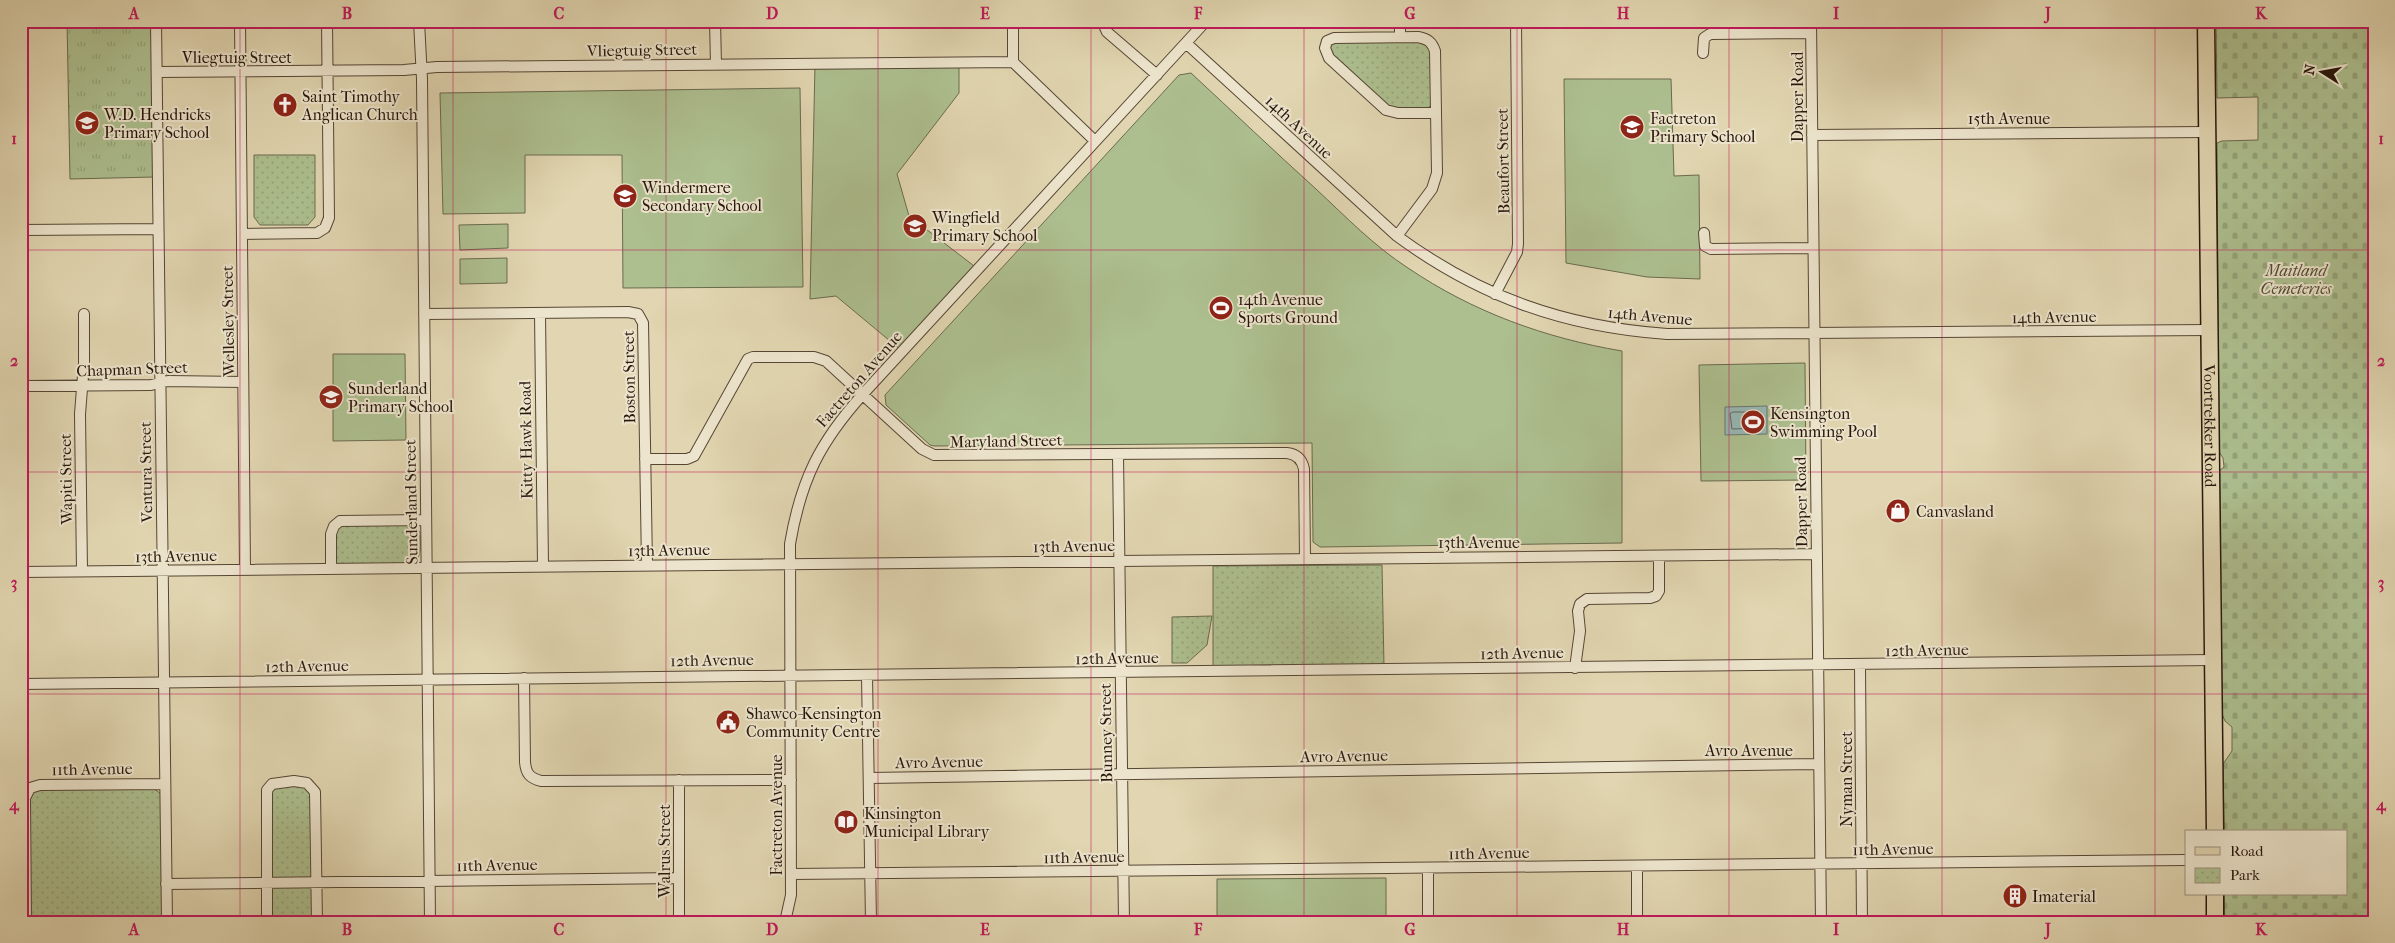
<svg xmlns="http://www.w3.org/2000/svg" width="2395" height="943" font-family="'IM FELL French Canon',serif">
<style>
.grass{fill:url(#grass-tufts);stroke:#6a6a4e}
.cemetery{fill:url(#cemetery-stones);stroke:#6a6a4e}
.park{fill:url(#park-dots);stroke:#6a6a4e}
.pitch{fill:#adbf8f;stroke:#6a6a4e}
.water{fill:#97b7b4;stroke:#6b7771}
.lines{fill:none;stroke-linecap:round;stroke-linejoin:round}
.shore{stroke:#606660;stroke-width:1}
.minor-casing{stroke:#564635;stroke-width:12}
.primary-casing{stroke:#28160c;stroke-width:19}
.minor{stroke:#ece4cc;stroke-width:10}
.primary{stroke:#e1d6b1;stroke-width:16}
.grid{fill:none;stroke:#c2185b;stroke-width:1;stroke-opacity:0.55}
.labels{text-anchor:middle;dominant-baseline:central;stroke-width:4;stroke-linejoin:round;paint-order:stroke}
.street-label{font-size:16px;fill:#28160c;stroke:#ece4cc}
.poi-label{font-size:16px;fill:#28160c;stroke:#ece4cc;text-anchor:start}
.park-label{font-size:16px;font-style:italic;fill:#504933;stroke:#ece4cc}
.neatline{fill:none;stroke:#c2185b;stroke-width:2}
.grid-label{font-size:16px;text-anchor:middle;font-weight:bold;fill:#c2185b}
</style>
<defs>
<pattern id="grass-tufts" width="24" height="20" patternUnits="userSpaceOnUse" patternTransform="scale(1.25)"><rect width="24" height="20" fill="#adbf8f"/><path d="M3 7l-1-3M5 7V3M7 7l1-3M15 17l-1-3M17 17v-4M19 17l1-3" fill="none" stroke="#95a37a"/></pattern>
<pattern id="cemetery-stones" width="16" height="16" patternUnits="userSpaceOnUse" patternTransform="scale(1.25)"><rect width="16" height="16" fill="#adbf8f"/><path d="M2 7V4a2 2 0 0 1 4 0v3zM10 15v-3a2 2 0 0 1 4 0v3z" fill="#95a37a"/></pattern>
<pattern id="park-dots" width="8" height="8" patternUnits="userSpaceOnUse" patternTransform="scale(1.25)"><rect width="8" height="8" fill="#adbf8f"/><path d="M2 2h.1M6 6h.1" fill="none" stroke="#95a37a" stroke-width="1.8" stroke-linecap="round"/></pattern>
</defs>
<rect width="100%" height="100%" fill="#e1d6b1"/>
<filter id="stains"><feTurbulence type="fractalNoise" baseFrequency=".004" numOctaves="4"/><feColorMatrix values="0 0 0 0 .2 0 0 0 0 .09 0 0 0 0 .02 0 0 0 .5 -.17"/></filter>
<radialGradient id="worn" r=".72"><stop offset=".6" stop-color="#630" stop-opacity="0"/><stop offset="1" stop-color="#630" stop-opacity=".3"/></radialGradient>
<path class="grass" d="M67,21H152L154,177L70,179Z"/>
<path class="cemetery" d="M2216,21H2374V922H2225L2224,894H2346V832H2224L2223,764L2232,751V727L2225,721L2222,714L2219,471L2224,467L2223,458L2219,452L2217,143L2222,141L2258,140V97L2217,98Z"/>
<path class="park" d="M1422,41L1431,50L1432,104L1428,108L1392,110L1331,55L1330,47L1335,42Z
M254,155H315V217L308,225H260L254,217Z
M412,524L420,532C420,544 423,557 412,564L339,565L335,561L334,532L341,525Z
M1382,565L1384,666L1213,667V566Z
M1212,616L1207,645L1187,663H1172V617Z
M272,784L311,786L317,922H267Z
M153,788L161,794L164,922H30L29,801L33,792L38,789Z"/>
<path class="pitch" d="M959,62V93L897,174L909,216L978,269L902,351L836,296L810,299L815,64Z
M1191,73C1233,112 1274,151 1316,189C1346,217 1374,246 1408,268C1473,312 1545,338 1622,351V543L1320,547L1313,542L1312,443L934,446L930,445L886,405L885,395L1179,75Z
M1564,79H1671L1674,176L1699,175L1700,279L1647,277L1566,263Z
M800,88L803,287L623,288L622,155H525V213L443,214L440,93Z
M508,224V248L460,250L459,225Z
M507,258V283L460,284V259Z
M405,354L406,440L333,441V354Z
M1805,363L1806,480L1701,481L1699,365Z
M1386,878V922H1217V879Z"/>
<path class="water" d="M1767,406V434L1725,435V407Z"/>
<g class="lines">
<path class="shore" d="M1733,412H1761L1762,428L1732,429L1730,414Z"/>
<defs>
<path id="minor" d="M156,21L167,922
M240,21L245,570
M419,21L422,79L430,922
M715,21L716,64
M1013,21V62
M1102,21L1107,32L1157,75
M1811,21L1821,922
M1400,37V21
M1186,43L1397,236C1480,297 1565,327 1667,334L2209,330
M1703,53L1704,38L1710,34L1811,33
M157,72L404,70L437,67L1013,62L1095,141
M1812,135L2207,132
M21,230L158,229
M1704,233L1705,246L1711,249L1813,248
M242,234L317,233L325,228L329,218L327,21
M1397,236L1432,189L1437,173L1435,51C1432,42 1428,39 1418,37L1334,38L1327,41L1325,48L1329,58L1386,110L1398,113H1435
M1495,294L1517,252L1518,244L1516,21
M540,313L543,566
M424,314L628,312L638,314L643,323L647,565
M21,386L151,385L168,381L243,382
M1118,454L1124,922
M645,459H687L694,456L748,359L753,357H814L826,361L922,449L934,455L1287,453C1296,454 1302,459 1304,469L1305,558
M331,569V534L334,526L340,521L426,520
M82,571L80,414L84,363V314
M21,572L1817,554
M1860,666L1862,922
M1575,668L1580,631L1578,611L1580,604L1587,599L1650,598L1656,596L1659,591V556
M867,675L871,922
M524,678L525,762C526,774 530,778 541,781L791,780
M21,684L2212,660
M869,778L1819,764
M679,780V922
M1637,866V922
M1428,868V922
M791,874L2186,860
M166,884L679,878
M26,922L25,798L30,788L40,785L165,784
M267,922V790L272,784L294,781L307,783L315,792L317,922
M785,922L791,895L790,544C801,479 820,442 863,394L1206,21"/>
<g id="primary">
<path id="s1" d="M2206,21L2215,832"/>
<path d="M2215,894V922"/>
</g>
</defs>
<use href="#minor" class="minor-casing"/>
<use href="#primary" class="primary-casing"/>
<use href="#minor" class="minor"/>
<use href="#primary" class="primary"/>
</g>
<path class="grid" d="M240,21V922M453,21V922M666,21V922M878,21V922M1091,21V922M1304,21V922M1517,21V922M1729,21V922M1942,21V922M2155,21V922M21,250H2374M21,472H2374M21,694H2374"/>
<defs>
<symbol id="church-disc" viewBox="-11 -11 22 22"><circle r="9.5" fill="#8f2418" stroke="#ece4cc"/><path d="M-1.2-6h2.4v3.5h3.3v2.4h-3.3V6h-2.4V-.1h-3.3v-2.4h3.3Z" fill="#fff"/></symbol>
<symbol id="school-disc" viewBox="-11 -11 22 22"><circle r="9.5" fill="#8f2418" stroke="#ece4cc"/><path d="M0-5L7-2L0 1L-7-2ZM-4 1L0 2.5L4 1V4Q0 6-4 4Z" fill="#fff"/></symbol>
<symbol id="stadium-disc" viewBox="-11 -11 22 22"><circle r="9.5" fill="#8f2418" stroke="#ece4cc"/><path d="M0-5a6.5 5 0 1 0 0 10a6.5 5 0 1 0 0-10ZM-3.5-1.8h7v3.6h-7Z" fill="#fff"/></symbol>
<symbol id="shop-disc" viewBox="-11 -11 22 22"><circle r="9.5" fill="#8f2418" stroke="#ece4cc"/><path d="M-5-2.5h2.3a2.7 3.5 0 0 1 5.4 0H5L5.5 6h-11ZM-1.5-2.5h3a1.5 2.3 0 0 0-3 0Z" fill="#fff"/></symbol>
<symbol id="civic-disc" viewBox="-11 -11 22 22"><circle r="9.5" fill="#8f2418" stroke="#ece4cc"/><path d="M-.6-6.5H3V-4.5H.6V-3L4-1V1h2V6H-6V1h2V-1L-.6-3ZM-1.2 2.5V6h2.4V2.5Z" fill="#fff"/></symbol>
<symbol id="library-disc" viewBox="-11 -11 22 22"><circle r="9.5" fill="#8f2418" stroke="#ece4cc"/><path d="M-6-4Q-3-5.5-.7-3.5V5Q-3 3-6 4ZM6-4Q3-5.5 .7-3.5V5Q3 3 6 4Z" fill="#fff"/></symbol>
<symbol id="building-disc" viewBox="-11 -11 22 22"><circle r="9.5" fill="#8f2418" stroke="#ece4cc"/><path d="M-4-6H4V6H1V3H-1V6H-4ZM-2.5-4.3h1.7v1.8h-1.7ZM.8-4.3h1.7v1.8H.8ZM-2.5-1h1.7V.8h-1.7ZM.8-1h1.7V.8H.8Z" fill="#fff"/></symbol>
</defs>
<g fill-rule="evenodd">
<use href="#church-disc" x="271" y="91" width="28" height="28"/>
<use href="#school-disc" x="73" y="109" width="28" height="28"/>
<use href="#school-disc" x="1618" y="113" width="28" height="28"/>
<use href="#school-disc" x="611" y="182" width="28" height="28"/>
<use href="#school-disc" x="901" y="212" width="28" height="28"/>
<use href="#stadium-disc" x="1207" y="294" width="28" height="28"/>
<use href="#school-disc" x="317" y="383" width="28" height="28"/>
<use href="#stadium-disc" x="1739" y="408" width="28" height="28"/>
<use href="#shop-disc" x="1884" y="497" width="28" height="28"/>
<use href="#civic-disc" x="714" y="708" width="28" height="28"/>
<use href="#library-disc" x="832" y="808" width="28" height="28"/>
<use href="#building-disc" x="2001" y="882" width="28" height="28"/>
</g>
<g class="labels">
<g class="street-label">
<text transform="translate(642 50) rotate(-1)">Vliegtuig Street</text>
<text x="237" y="57">Vliegtuig Street</text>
<text transform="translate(1797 97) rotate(-90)">Dapper Road</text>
<text x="2009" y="118">15th Avenue</text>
<text transform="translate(1299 127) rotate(43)">14th Avenue</text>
<text transform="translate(1503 161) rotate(-91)">Beaufort Street</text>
<text transform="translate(1650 316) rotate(5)">14th Avenue</text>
<text transform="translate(2054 317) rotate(-1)">14th Avenue</text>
<text transform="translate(228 321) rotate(-91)">Wellesley Street</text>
<text transform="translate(132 369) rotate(-2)">Chapman Street</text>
<text transform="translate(629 377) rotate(-91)">Boston Street</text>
<text transform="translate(859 379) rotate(-49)">Factreton Avenue</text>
<text stroke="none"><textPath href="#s1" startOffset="405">Voortrekker Road</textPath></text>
<text transform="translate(526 440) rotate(-91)">Kitty Hawk Road</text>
<text transform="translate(1006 441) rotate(-1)">Maryland Street</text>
<text transform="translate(146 472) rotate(-91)">Ventura Street</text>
<text transform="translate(66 479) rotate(-91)">Wapiti Street</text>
<text transform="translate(411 502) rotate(-91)">Sunderland Street</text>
<text transform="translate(1801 502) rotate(-91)">Dapper Road</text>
<text x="1479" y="542">13th Avenue</text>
<text transform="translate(1074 546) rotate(-1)">13th Avenue</text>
<text transform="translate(669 550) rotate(-1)">13th Avenue</text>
<text transform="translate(176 556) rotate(-1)">13th Avenue</text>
<text transform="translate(1927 650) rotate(-1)">12th Avenue</text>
<text transform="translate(1522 653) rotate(-1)">12th Avenue</text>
<text transform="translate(1117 658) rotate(-1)">12th Avenue</text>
<text transform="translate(712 660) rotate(-1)">12th Avenue</text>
<text transform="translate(307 666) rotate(-1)">12th Avenue</text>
<text transform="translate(1106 733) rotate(-91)">Bunney Street</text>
<text x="1749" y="750">Avro Avenue</text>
<text transform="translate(1344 756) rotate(-1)">Avro Avenue</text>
<text transform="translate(939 762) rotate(-1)">Avro Avenue</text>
<text transform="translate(92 769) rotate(-1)">11th Avenue</text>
<text transform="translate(1846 779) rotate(-90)">Nyman Street</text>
<text transform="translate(776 815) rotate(-90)">Factreton Avenue</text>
<text transform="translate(1893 849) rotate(-1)">11th Avenue</text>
<text transform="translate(664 851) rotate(-90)">Walrus Street</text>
<text transform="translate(1489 853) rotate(-1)">11th Avenue</text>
<text transform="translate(1084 857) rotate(-1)">11th Avenue</text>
<text transform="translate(497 865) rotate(-1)">11th Avenue</text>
</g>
<g class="poi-label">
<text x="302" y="96">Saint Timothy<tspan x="302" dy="18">Anglican Church</tspan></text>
<text x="104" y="114">W.D. Hendricks<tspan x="104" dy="18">Primary School</tspan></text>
<text x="1650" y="118">Factreton<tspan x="1650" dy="18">Primary School</tspan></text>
<text x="642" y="187">Windermere<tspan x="642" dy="18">Secondary School</tspan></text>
<text x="932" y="217">Wingfield<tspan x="932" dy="18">Primary School</tspan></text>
<text x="1238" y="299">14th Avenue<tspan x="1238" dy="18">Sports Ground</tspan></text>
<text x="348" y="388">Sunderland<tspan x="348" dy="18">Primary School</tspan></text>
<text x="1770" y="413">Kensington<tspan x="1770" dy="18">Swimming Pool</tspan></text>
<text x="1916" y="511">Canvasland</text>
<text x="746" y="713">Shawco-Kensington<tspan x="746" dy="18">Community Centre</tspan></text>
<text x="864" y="813">Kinsington<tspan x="864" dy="18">Municipal Library</tspan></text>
<text x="2032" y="896">Imaterial</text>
</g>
<g class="park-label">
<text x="2296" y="270">Maitland<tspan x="2296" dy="18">Cemeteries</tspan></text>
</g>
</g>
<rect width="2395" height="943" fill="none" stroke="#e1d6b1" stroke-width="55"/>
<rect x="2185" y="830" width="162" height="65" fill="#ece4cc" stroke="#9e927f"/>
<rect x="2195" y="847" width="25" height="8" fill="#e1d6b1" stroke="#9e927f"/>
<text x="2230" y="856" font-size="15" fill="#28160c">Road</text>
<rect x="2195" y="868" width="25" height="15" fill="url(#park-dots)" stroke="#9e927f"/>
<text x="2230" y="880" font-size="15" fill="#28160c">Park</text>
<g transform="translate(2322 72) rotate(281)" stroke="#ece4cc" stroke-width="4" paint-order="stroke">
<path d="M0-4L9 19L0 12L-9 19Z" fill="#28160c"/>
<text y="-8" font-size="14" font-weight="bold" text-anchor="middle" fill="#28160c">N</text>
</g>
<rect x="28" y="28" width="2340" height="888" class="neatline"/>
<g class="grid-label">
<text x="134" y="19">A</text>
<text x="347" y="19">B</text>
<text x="559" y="19">C</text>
<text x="772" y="19">D</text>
<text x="985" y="19">E</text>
<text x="1198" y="19">F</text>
<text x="1410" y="19">G</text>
<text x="1623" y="19">H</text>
<text x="1836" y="19">I</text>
<text x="2048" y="19">J</text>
<text x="2261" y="19">K</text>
<text x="14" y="144">1</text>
<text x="2381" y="144">1</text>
<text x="14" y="366">2</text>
<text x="2381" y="366">2</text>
<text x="14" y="588">3</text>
<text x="2381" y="588">3</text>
<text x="14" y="810">4</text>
<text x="2381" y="810">4</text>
<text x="134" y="935">A</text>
<text x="347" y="935">B</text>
<text x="559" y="935">C</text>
<text x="772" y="935">D</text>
<text x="985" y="935">E</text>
<text x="1198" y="935">F</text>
<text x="1410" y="935">G</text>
<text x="1623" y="935">H</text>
<text x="1836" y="935">I</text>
<text x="2048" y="935">J</text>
<text x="2261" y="935">K</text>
</g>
<rect width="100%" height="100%" filter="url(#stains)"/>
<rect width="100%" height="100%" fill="url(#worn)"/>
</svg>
